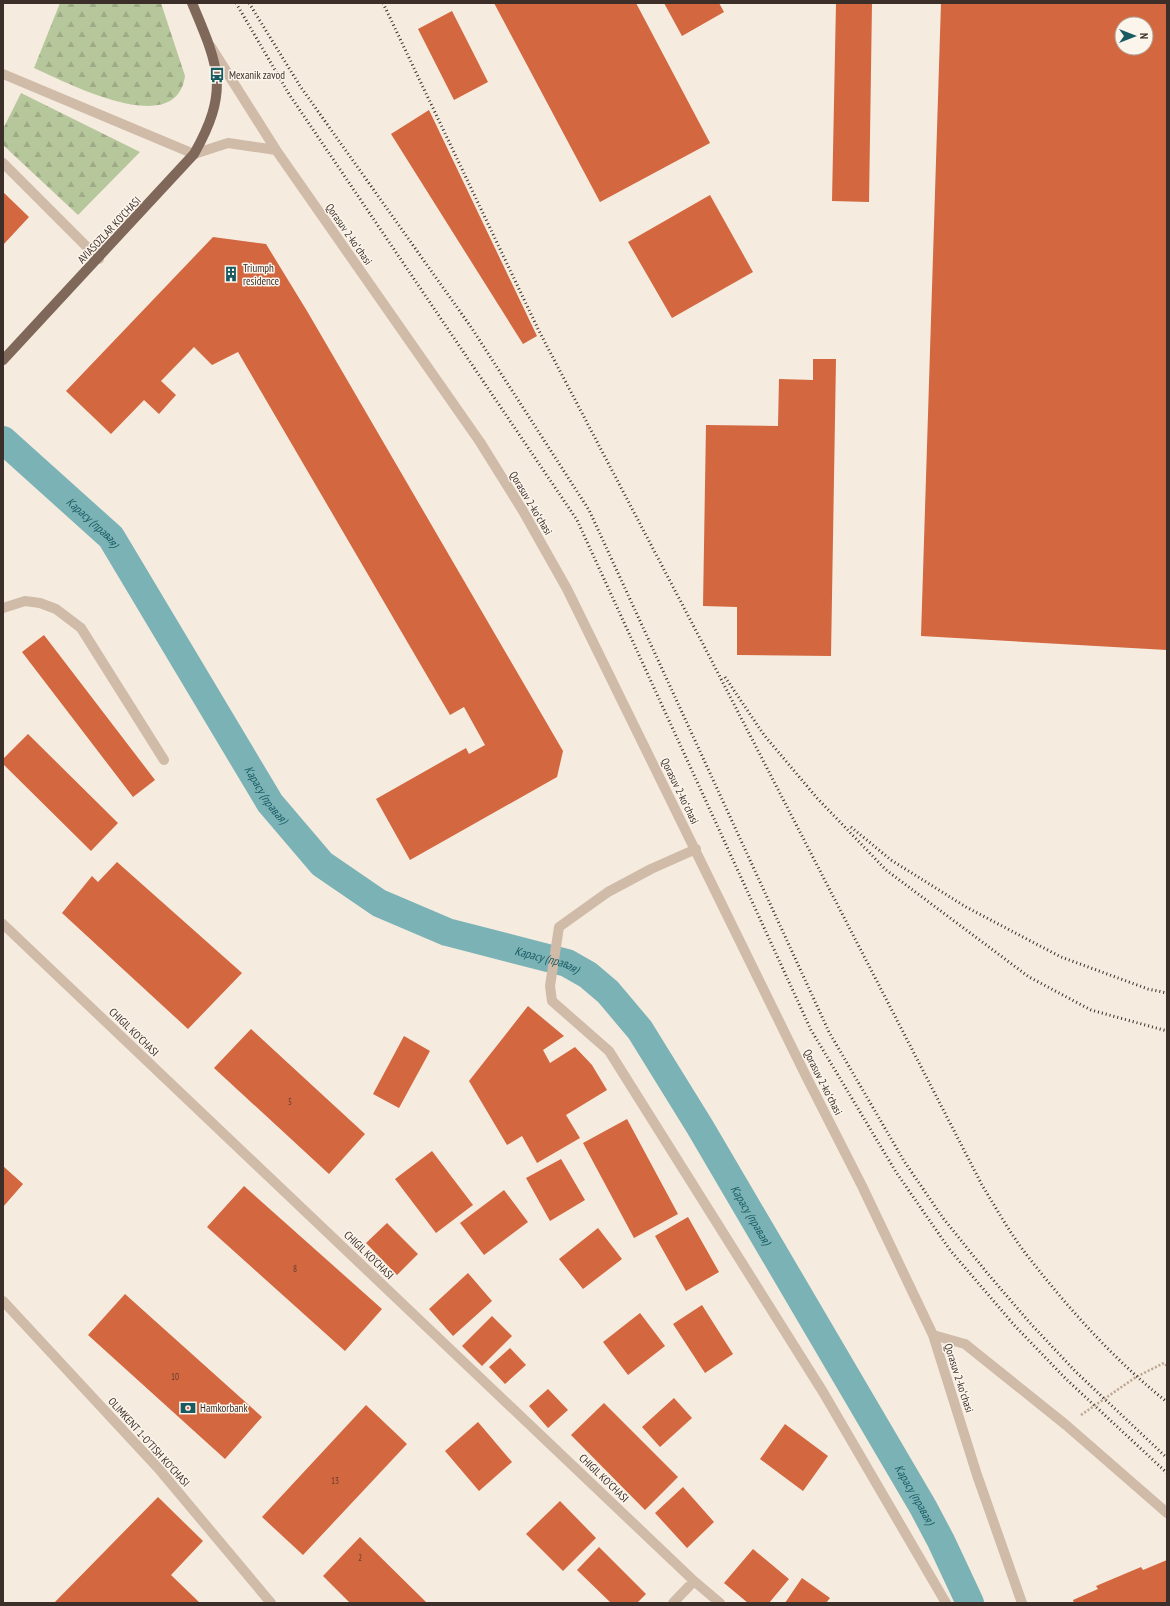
<svg xmlns="http://www.w3.org/2000/svg" width="1170" height="1606" font-family="'PT Sans Narrow',sans-serif">
<style>
.forest{fill:url(#forest-firs)}
.lines{fill:none;stroke-linecap:round;stroke-linejoin:round}
.canal{stroke:#7ab2b6;stroke-width:28}
.building{fill:#d3673f;fill-rule:evenodd}
.path{stroke:#bca592;stroke-width:2.5;stroke-dasharray:2 2;stroke-linecap:butt}
.minor{stroke:#cfbba8;stroke-width:10}
.major{stroke:#7f6759;stroke-width:10}
.rail{stroke:#3c2f29;stroke-width:3;stroke-dasharray:1 3;stroke-linecap:butt}
.labels{text-anchor:middle;dominant-baseline:central;stroke-width:3;stroke-linejoin:round;paint-order:stroke}
.number-label{font-size:9px;fill:#623d2e}
.poi-label{font-size:11px;fill:#3c2f29;stroke:#fcf5ec;text-anchor:start}
.street-label{font-size:11px;fill:#3c2f29;stroke:#fcf5ec}
.water-label{font-size:12px;font-style:italic;fill:#195b62;stroke:#fcf5ec}
</style>
<defs>
<pattern id="forest-firs" width="22" height="20" patternUnits="userSpaceOnUse"><rect width="22" height="20" fill="#b7c79c"/><path d="M5 1l3.5 6h-7zM16 11l3.5 6h-7z" fill="#9eab86"/></pattern>
</defs>
<rect width="100%" height="100%" fill="#f5ebde"/>
<path class="forest" d="M60,3H161L185,76C176,141 66,82 34,68Z
M21,93L140,152L78,215L3,145V129Z"/>
<g class="lines">
<path class="canal" id="s1" d="M3,440L111,537L270,803L322,864L379,903L447,932L567,963L588,975L608,992L640,1030L700,1127L923,1507L941,1541L970,1603"/>
</g>
<path class="building" d="M494,3H636L710,143L600,202Z
M664,3H719L724,12L682,36Z
M836,3H872L869,202L832,201Z
M941,3H1167V650L921,636ZM1122,24H1146V48H1122Z
M452,11L488,82L454,100L418,29Z
M429,110L537,336L523,344L391,134Z
M3,192L29,217L3,245Z
M710,195L753,272L672,318L628,242Z
M213,237L266,244L307,311L563,751L557,777L410,860L376,799L466,748L469,754L485,745L464,707L450,715L238,352L212,365L194,347L161,381L176,395L159,414L144,400L111,434L66,391Z
M813,359H836L831,656L737,655V607L703,606L706,425L778,426L779,379L813,380Z
M44,635L155,780L133,797L22,652Z
M28,734L118,823L91,851L3,764V759Z
M117,862L242,973L188,1029L62,913L92,876L98,882Z
M528,1006L564,1036L543,1050L550,1063L575,1047L592,1065L607,1090L566,1115L580,1138L537,1163L522,1136L507,1145L469,1081Z
M251,1029L365,1134L329,1174L214,1068Z
M404,1036L430,1051L399,1108L373,1094Z
M627,1119L678,1214L634,1238L583,1143Z
M432,1151L473,1205L436,1233L395,1179Z
M561,1159L585,1200L550,1221L526,1178Z
M3,1166L23,1184L3,1207Z
M244,1186L382,1309L345,1351L207,1227Z
M504,1190L528,1222L484,1255L460,1223Z
M688,1217L719,1272L686,1291L655,1236Z
M387,1223L418,1254L397,1275L366,1243Z
M598,1228L622,1259L583,1289L559,1259Z
M468,1273L492,1301L453,1336L429,1309Z
M125,1294L262,1417L225,1459L88,1335Z
M702,1305L733,1354L705,1373L673,1324Z
M640,1313L665,1346L628,1375L603,1342Z
M492,1316L512,1336L482,1366L462,1346Z
M510,1348L526,1365L505,1384L489,1367Z
M548,1389L568,1410L548,1428L529,1406Z
M674,1398L692,1418L660,1447L642,1427Z
M604,1403L678,1477L645,1510L571,1435Z
M366,1405L407,1444L303,1555L262,1517Z
M478,1422L512,1462L479,1491L445,1451Z
M785,1424L828,1456L803,1491L760,1459Z
M683,1487L714,1522L687,1548L655,1513Z
M158,1497L203,1541L171,1575L200,1603H54Z
M560,1501L596,1538L563,1571L526,1534Z
M360,1537L427,1603H350L323,1576Z
M599,1547L646,1594L637,1603H611L577,1570Z
M753,1549L789,1579L769,1603H748L724,1583Z
M1167,1560V1603H1074L1073,1600L1098,1589L1096,1586L1141,1567L1143,1570Z
M802,1578L830,1598L826,1603H785Z"/>
<g class="lines">
<path class="path" d="M1081,1415L1136,1377L1164,1363L1167,1366"/>
<path class="minor" d="M211,47L276,150L480,442L523,511L567,589L806,1076L862,1186L933,1335L977,1475L1022,1603
M3,74L194,154L228,143L276,150
M3,163L99,259
M3,608L25,601L40,603L56,609L81,628L164,760
M696,849L651,869L608,892L559,927L550,986L552,1001L609,1051L823,1392L946,1603
M3,924L694,1581L720,1603
M3,1301L158,1468L271,1603
M933,1335L965,1344L1066,1425L1167,1513
M673,1603L694,1581"/>
<path class="major" d="M3,360L194,154C230,90 219,67 192,3"/>
<path class="rail" d="M236,3L289,94L577,520L811,1030L896,1172L950,1250L1015,1326L1066,1379L1167,1473
M249,3L300,86L471,327L589,510L829,1032L904,1161L943,1218L988,1274L1030,1323L1075,1371L1167,1458
M383,3L539,331L704,646L982,1185C996,1208 1010,1233 1026,1254C1068,1308 1114,1360 1167,1402
M725,677L764,735L817,798L886,870L1029,977L1091,1010L1167,1031
M851,827L891,860L966,907L1061,957L1148,989L1167,993"/>
</g>
<defs>
<symbol id="bus-bare" viewBox="-9 -9 18 18"><path d="M-5-6H5V4H4V6H2V4H-2V6H-4V4H-5ZM-3.5-4V0h7V-4ZM-3.5 1.2v1.5H-2V1.2ZM2 1.2v1.5H3.5V1.2Z" fill="#195b62" stroke="#fcf5ec" stroke-width="2.5" paint-order="stroke"/></symbol>
<symbol id="building-bare" viewBox="-9 -9 18 18"><path d="M-4-6H4V6H1V3H-1V6H-4ZM-2.5-4.3h1.7v1.8h-1.7ZM.8-4.3h1.7v1.8H.8ZM-2.5-1h1.7V.8h-1.7ZM.8-1h1.7V.8H.8Z" fill="#195b62" stroke="#fcf5ec" stroke-width="2.5" paint-order="stroke"/></symbol>
<symbol id="bank-bare" viewBox="-9 -9 18 18"><path d="M-6-4H6V4H-6ZM0-2.3a2.3 2.3 0 1 0 0 4.6a2.3 2.3 0 1 0 0-4.6Z" fill="#195b62" stroke="#fcf5ec" stroke-width="2.5" paint-order="stroke"/></symbol>
</defs>
<g fill-rule="evenodd">
<use href="#bus-bare" x="206" y="64" width="22" height="22"/>
<use href="#building-bare" x="220" y="263" width="22" height="22"/>
<use href="#bank-bare" x="177" y="1397" width="22" height="22"/>
</g>
<g class="labels">
<g class="number-label">
<text x="290" y="1101">5</text>
<text x="295" y="1268">8</text>
<text x="175" y="1376">10</text>
<text x="335" y="1480">13</text>
<text x="360" y="1557">2</text>
</g>
<g class="poi-label">
<text x="229" y="75">Mexanik zavod</text>
<text x="243" y="268">Triumph<tspan x="243" dy="13">residence</tspan></text>
<text x="200" y="1408">Hamkorbank</text>
</g>
<g class="street-label">
<text transform="translate(109 230) rotate(-47)">AVIASOZLAR KO'CHASI</text>
<text transform="translate(349 234) rotate(55)">Qorasuv 2-koʻchasi</text>
<text transform="translate(531 503) rotate(59)">Qorasuv 2-koʻchasi</text>
<text transform="translate(680 791) rotate(64)">Qorasuv 2-koʻchasi</text>
<text transform="translate(134 1032) rotate(44)">CHIGIL KO'CHASI</text>
<text transform="translate(823 1082) rotate(63)">Qorasuv 2-koʻchasi</text>
<text transform="translate(369 1255) rotate(44)">CHIGIL KO'CHASI</text>
<text transform="translate(959 1378) rotate(72)">Qorasuv 2-koʻchasi</text>
<text transform="translate(149 1442) rotate(48)">OLIMKENT 1-O'TISH KO'CHASI</text>
<text transform="translate(604 1478) rotate(44)">CHIGIL KO'CHASI</text>
</g>
<g class="water-label">
<text stroke="none"><textPath href="#s1" startOffset="122">Карасу (правая)</textPath></text>
<text stroke="none"><textPath href="#s1" startOffset="446">Карасу (правая)</textPath></text>
<text stroke="none"><textPath href="#s1" startOffset="782">Карасу (правая)</textPath></text>
<text stroke="none"><textPath href="#s1" startOffset="1118">Карасу (правая)</textPath></text>
<text stroke="none"><textPath href="#s1" startOffset="1442">Карасу (правая)</textPath></text>
</g>
</g>
<rect width="1170" height="1606" fill="none" stroke="#3c2f29" stroke-width="8"/>
<g transform="translate(1134 36) rotate(90)"><circle r="19" fill="#fcf5ec" stroke="#afa69e"/>
<path d="M0-3L7 15L0 10L-7 15Z" fill="#195b62"/>
<text y="-6" font-size="11" font-weight="bold" text-anchor="middle" fill="#3c2f29">N</text>
</g>
</svg>
